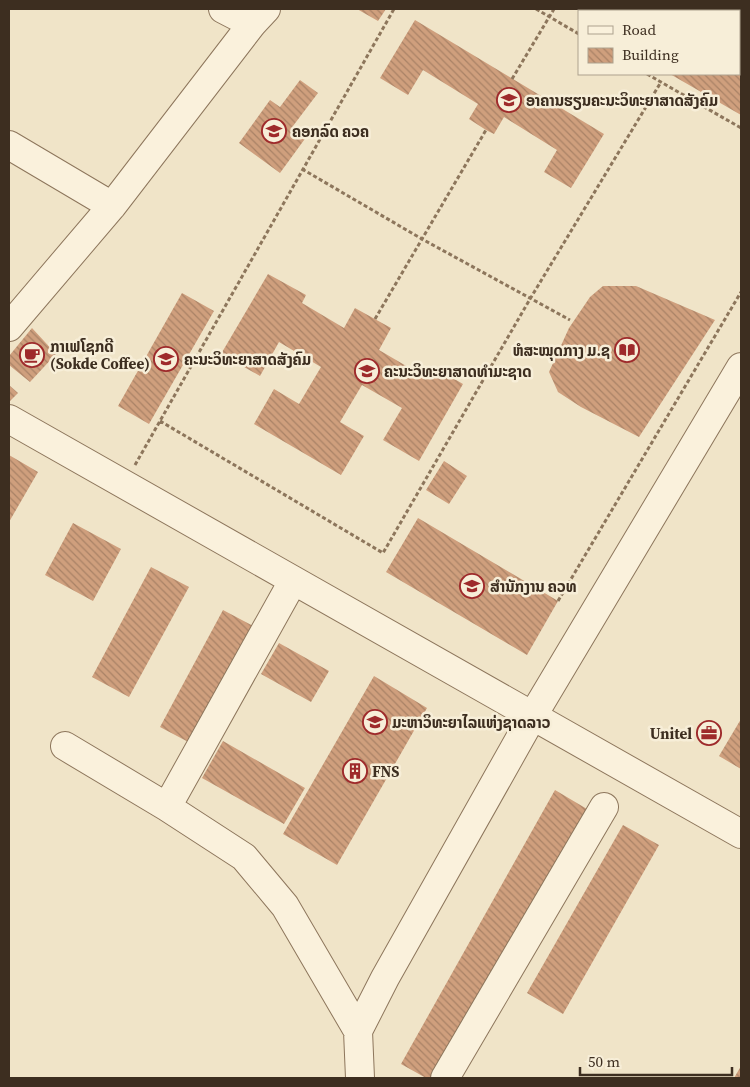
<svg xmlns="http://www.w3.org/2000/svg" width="750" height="1087" font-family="'Source Serif 4','Noto Sans Lao',serif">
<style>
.building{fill:url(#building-back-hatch)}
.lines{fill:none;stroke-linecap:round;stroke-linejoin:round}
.minor-casing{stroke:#8d765c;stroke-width:30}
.path{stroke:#8d765c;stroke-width:3;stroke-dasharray:4 2.5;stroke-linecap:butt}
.minor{stroke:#faf1dc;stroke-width:28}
.labels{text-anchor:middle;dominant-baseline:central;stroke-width:5;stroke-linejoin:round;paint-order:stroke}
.poi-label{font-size:15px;font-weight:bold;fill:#3d2e20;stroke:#f7eed8;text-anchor:start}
</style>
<defs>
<pattern id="building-back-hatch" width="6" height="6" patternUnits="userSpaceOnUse" patternTransform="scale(1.25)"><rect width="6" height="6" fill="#cf9f7d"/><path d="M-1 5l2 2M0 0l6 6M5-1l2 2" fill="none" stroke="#a98266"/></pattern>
</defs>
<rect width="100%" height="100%" fill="#f0e4c8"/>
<path class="building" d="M357,9H386L378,21Z
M606,9H638L642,11H604Z
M415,20L604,134L571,188L544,172L557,150L504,117L494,134L486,130L469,119L478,104L423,70L408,95L380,78Z
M739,71L741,73V115L670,74H739Z
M300,80L318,93L293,126L307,136L280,173L239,143L270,100L280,107Z
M268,274L306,295L302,303L344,328L355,308L391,328L379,350L425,377L432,366L463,384L419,461L383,440L402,408L362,385L340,422L364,436L341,475L254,424L274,389L299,404L321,367L279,342L260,376L221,354Z
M603,286H636L715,320L639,437L581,407L558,392L549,372L569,328L590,297Z
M182,293L214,311L149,424L118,406Z
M32,328L56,354L30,382L9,365V356Z
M9,385L18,393L9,402Z
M9,455L38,472L9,522Z
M444,461L467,476L449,504L426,490Z
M418,518L558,601L527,655L386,572Z
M73,523L121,549L93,601L45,575Z
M151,567L189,587L129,697L92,677Z
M223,610L257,628L194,745L160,727Z
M279,643L329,671L311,702L261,674Z
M374,676L427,708L337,865L283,834Z
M741,719V769L719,756Z
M223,741L305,788L284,824L202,778Z
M555,790L592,812L443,1078H426L401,1064Z
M623,825L659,845L563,1014L527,993Z
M741,1066V1078H734Z"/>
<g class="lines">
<defs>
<path id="minor" d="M223,9L252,24
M696,9L700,11
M739,34L741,36
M9,145L112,206
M9,327L112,206L252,24L266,9
M9,419L741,834
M65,746L167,807L244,857L285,906L358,1031
M167,807L293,581
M360,1078L358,1031L385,978L532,717L741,367
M445,1078L604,807"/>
</defs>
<use href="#minor" class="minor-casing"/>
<path class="path" d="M536,9L579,34
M647,74L741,128
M512,79L554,9
M302,169L422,239L570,320
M375,319L486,130
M160,421L383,553L530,299L661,82
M135,465L394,9
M558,601L741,292"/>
<use href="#minor" class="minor"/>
</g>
<defs>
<symbol id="school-ring" viewBox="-11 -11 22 22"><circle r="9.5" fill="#f7eed8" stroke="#9e2a2b" stroke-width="1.5"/><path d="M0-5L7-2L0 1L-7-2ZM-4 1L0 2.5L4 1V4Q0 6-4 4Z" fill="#9e2a2b"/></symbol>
<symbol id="library-ring" viewBox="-11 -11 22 22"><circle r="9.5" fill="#f7eed8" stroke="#9e2a2b" stroke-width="1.5"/><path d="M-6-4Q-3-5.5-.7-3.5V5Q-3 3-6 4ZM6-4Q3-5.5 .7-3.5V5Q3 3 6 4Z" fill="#9e2a2b"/></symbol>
<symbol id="cafe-ring" viewBox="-11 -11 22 22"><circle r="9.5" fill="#f7eed8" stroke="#9e2a2b" stroke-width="1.5"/><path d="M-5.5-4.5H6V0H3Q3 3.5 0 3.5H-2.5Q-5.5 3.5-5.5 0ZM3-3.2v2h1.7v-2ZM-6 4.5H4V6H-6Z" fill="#9e2a2b"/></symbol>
<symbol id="university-ring" viewBox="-11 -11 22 22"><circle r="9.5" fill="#f7eed8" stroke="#9e2a2b" stroke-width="1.5"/><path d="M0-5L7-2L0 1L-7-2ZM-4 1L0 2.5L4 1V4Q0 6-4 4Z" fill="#9e2a2b"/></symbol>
<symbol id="office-ring" viewBox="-11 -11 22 22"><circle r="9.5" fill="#f7eed8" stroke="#9e2a2b" stroke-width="1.5"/><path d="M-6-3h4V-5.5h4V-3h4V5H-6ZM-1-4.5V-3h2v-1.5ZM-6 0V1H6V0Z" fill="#9e2a2b"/></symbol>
<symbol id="building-ring" viewBox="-11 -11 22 22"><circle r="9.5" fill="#f7eed8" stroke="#9e2a2b" stroke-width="1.5"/><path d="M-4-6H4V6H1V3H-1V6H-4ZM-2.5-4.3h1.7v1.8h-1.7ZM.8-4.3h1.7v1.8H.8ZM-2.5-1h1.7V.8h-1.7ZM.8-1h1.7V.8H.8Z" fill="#9e2a2b"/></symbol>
</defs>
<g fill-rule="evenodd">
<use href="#school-ring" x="495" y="86" width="28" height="28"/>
<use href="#school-ring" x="260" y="117" width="28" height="28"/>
<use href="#library-ring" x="613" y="336" width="28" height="28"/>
<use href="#cafe-ring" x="18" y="341" width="28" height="28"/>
<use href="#school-ring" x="152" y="345" width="28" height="28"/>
<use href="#university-ring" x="353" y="357" width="28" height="28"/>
<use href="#school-ring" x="458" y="572" width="28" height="28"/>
<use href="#university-ring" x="361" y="708" width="28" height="28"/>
<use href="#office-ring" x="695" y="719" width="28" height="28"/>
<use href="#building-ring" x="341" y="757" width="28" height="28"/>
</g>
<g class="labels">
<g class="poi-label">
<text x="526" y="100">ອາຄານຮຽນຄະນະວິທະຍາສາດສັງຄົມ</text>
<text x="292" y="131">ຄອກລົດ ຄວຄ</text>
<text x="50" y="346">ກາເຟໂຊກດີ<tspan x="50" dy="17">(Sokde Coffee)</tspan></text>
<text x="610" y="350" text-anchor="end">ຫໍສະໝຸດກາງ ມ.ຊ</text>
<text x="184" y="359">ຄະນະວິທະຍາສາດສັງຄົມ</text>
<text x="384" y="371">ຄະນະວິທະຍາສາດທຳມະຊາດ</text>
<text x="490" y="586">ສຳນັກງານ ຄວທ</text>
<text x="392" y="722">ມະຫາວິທະຍາໄລແຫ່ງຊາດລາວ</text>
<text x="692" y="733" text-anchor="end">Unitel</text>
<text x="372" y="771">FNS</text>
</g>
</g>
<rect width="750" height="1087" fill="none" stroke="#3d2e20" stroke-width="20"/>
<rect x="578" y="10" width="162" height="65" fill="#f7eed8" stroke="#ada18e"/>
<rect x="588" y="26" width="25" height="8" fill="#faf1dc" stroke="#ada18e"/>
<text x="622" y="35" font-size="15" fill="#3d2e20">Road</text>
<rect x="588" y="48" width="25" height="15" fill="url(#building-back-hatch)" stroke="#ada18e"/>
<text x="622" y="60" font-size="15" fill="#3d2e20">Building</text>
<path d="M580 1067v8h152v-8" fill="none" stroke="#3d2e20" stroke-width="2.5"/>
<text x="588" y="1067" font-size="15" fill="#3d2e20" stroke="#f7eed8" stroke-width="4" paint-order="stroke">50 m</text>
</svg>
